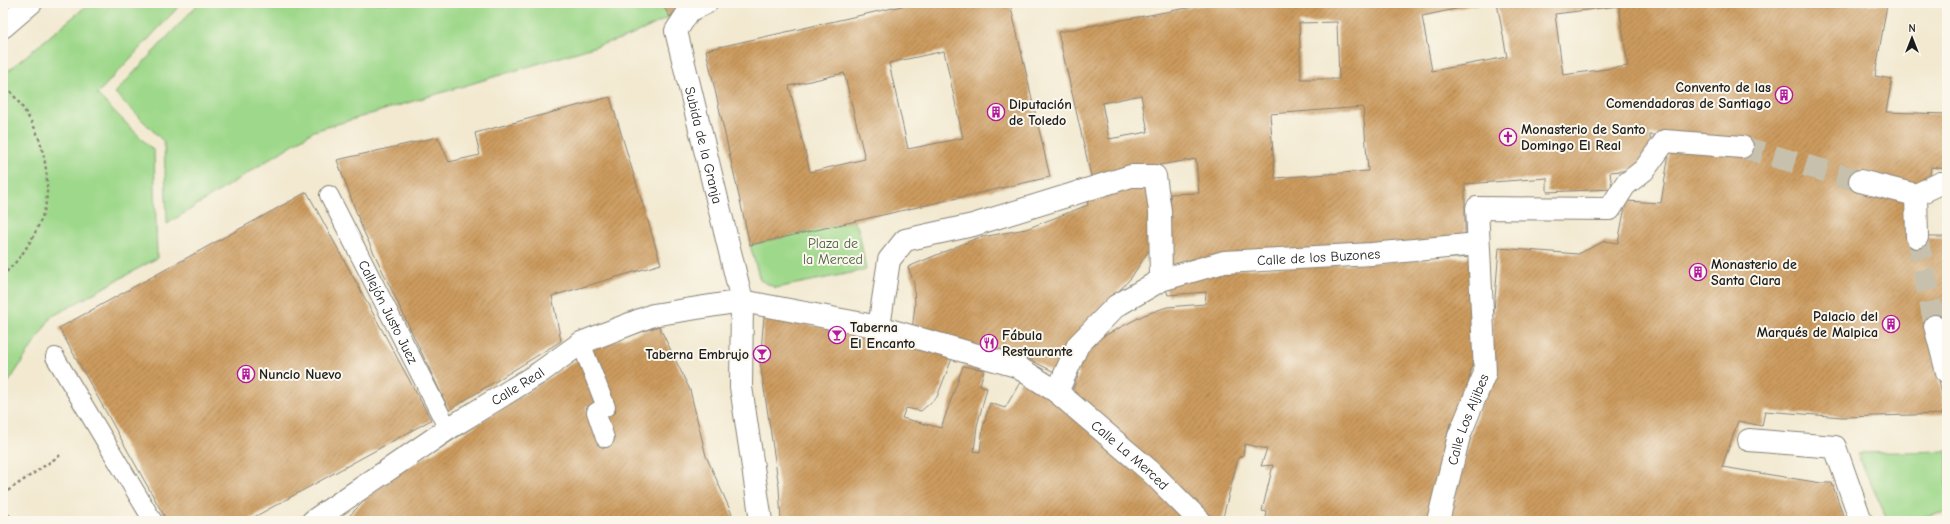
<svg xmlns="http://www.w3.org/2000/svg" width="1950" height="524" font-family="'Comic Neue',sans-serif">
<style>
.green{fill:#9ed88a;stroke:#5d7a53}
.building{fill:url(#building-hatch);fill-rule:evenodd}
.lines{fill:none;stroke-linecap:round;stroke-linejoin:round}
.street-tunnel{stroke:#c7c0ac;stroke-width:22;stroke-dasharray:22 11;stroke-linecap:butt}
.lane-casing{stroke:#878276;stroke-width:20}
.street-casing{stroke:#878276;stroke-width:24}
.secondary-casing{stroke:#878276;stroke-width:24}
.path{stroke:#878276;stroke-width:2.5;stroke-dasharray:3 3;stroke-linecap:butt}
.lane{stroke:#fff;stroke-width:18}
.street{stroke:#fff;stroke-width:22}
.secondary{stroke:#fff;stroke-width:22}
.labels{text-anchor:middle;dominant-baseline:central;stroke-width:4;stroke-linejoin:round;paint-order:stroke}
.poi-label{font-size:14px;font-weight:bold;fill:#1c1c1c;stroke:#fbf7ec;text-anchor:start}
.street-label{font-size:14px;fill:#1c1c1c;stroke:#fbf7ec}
.park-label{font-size:14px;fill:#4a5e42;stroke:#fbf7ec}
</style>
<defs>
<pattern id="building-hatch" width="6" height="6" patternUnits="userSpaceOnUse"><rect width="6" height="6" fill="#cc9b5e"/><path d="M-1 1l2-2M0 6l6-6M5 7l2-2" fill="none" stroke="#a57e4d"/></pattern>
</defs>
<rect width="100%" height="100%" fill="#fbf7ec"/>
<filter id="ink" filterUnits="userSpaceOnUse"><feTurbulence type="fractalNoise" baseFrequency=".025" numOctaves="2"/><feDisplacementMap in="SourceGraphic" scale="8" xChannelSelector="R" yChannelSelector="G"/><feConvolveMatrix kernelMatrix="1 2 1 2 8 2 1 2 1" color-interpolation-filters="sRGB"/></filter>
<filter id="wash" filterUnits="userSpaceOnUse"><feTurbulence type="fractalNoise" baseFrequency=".012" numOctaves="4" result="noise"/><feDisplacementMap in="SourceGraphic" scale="16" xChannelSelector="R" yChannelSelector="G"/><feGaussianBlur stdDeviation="0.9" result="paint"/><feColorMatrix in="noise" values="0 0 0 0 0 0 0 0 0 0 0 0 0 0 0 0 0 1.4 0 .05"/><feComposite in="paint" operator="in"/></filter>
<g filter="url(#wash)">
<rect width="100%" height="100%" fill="#f2e9d0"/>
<path class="green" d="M90,3H182L97,94L154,151L157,258L51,317L3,391V75Z
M199,3H661L670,17L630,36L314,131L167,224L164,142L115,93Z
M854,221L859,230L866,270L776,288L760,280L750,245Z
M1947,451V512L1902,521H1888L1857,453Z"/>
<g id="blocks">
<path class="building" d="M661,3H683L670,17Z
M915,3H1010L1050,177L750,245L706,50ZM944,51L963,138L908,149L889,63ZM844,73L865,159L810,172L789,86Z
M1214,3H1484L1422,16L1432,71L1507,57L1497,3L1887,4L1875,76L1892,79L1886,112L1947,114V169L1931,167L1930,175L1917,188L1861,170L1860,181L1906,198L1924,237H1947V325L1928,326L1946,414L1842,417L1765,411L1762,426L1738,421L1722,467L1821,483H1832L1845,521H1447L1489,374L1499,248L1578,254L1605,241L1618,243L1626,201L1661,203L1670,147L1682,136L1650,135L1651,153L1633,170L1610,172L1612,189L1547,192V178L1465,184V242L1163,274L1171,210L1170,194L1199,193L1196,159L1091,176L1058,32ZM1619,6L1628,66L1563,75L1555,14ZM1337,22L1339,79H1301L1299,23ZM1141,95L1148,132L1109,139L1102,103ZM1363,107L1368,171L1275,178L1270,114Z
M610,97L661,264L552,296L561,341L449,410L362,228L337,160L438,137L449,162L480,155L475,133Z
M1133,183L1150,185L1156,239L1131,278L1076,336L1060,375L1027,358L912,330L915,305L914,283L908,267L977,238L1026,229L1088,205L1087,200Z
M307,192L431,420L247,521H167L59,328Z
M1473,257L1478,333L1461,423H1450L1429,521H1265L1267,512L1262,511L1273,465L1261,466L1267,449L1245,444L1243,455L1238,458L1222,521H1211L1153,468L1069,398L1079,374L1076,367L1083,347L1144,315L1167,307L1205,304L1206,292L1168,295L1164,284L1227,270Z
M764,316L880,338L953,356L937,397L921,411L906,408L902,418L941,428L963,366L984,370L980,385L987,388L977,426L974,451L980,452L983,427L990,403L1005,408L1022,379L1066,406L1189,521H781L779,487L760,362Z
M659,326L690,390L706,456L735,521H348L346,519L371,494L401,471L436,451L580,358L599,402L586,407L601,445L613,442L606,417L616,412L590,349Z"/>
</g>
</g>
<g filter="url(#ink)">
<use href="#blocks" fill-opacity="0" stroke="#878276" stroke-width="1"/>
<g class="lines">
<path class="street-tunnel" d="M1742,147L1860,181
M1917,237L1935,326"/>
<defs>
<g id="lane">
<path id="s1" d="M329,195L448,429"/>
<path d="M581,343L606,407L596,412L605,438"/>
<path d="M55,357L153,521"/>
</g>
<g id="street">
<path id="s2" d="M706,3L689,11L676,31L742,301L741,387L761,521"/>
<path d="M1860,181L1916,195L1941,183H1947"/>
<path d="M1916,195L1917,237"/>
<path d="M1935,326L1947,372"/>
<path d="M879,327L889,260L905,240L973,225L1131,176H1155L1160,211L1161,280"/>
<path id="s3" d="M1057,392L1078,345L1116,306L1161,280L1224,262L1372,254L1478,244"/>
<path d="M1749,440L1835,447L1861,521"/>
<path id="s4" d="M313,521L448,429L539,373L581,343L653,315L742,301L879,327L1016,366L1057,392L1150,471L1200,521"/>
<path id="s5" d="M1438,521L1459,436L1485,373L1477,208L1610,209L1625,185L1644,170L1665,141L1742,147"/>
</g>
<path id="secondary" d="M3,27L31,3"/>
</defs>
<use href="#lane" class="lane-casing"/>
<use href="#street" class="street-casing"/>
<use href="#secondary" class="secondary-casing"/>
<path class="path" d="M3,82C14,95 25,110 33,125C45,146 52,191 43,214C35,237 21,259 3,275
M3,494L62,454
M3,504L12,521"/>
<use href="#lane" class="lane"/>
<use href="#street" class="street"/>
<use href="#secondary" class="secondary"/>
</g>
</g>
<defs>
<symbol id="building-ring" viewBox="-11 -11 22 22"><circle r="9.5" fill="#fbf7ec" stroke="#b5179e" stroke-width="1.5"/><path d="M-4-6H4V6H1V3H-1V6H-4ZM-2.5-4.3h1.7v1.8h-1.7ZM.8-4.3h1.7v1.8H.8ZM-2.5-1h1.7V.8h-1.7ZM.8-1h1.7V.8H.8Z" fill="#b5179e"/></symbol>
<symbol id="church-ring" viewBox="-11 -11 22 22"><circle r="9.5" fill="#fbf7ec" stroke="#b5179e" stroke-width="1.5"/><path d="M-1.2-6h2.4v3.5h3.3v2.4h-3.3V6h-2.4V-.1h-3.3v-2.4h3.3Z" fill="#b5179e"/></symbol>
<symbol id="bar-ring" viewBox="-11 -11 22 22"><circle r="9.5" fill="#fbf7ec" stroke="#b5179e" stroke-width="1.5"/><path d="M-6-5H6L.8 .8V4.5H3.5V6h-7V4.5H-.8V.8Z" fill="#b5179e"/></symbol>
<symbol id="restaurant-ring" viewBox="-11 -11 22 22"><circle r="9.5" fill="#fbf7ec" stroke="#b5179e" stroke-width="1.5"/><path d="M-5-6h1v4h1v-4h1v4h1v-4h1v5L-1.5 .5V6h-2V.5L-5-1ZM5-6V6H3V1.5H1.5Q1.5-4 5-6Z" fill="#b5179e"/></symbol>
</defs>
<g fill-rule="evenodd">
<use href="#building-ring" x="1774" y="85" width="20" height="20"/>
<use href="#building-ring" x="986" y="102" width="20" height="20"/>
<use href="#church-ring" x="1498" y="127" width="20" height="20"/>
<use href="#building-ring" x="1688" y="262" width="20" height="20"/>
<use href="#building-ring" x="1881" y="314" width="20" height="20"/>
<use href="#bar-ring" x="827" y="325" width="20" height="20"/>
<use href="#restaurant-ring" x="979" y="333" width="20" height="20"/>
<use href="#bar-ring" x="752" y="344" width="20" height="20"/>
<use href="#building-ring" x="236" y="364" width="20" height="20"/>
</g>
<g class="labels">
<g class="poi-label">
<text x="1771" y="87" text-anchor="end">Convento de las<tspan x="1771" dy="16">Comendadoras de Santiago</tspan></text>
<text x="1009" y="104">Diputación<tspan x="1009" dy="16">de Toledo</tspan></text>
<text x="1521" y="129">Monasterio de Santo<tspan x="1521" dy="16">Domingo El Real</tspan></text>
<text x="1711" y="264">Monasterio de<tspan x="1711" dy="16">Santa Clara</tspan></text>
<text x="1878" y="316" text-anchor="end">Palacio del<tspan x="1878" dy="16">Marqués de Malpica</tspan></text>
<text x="850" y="327">Taberna<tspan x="850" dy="16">El Encanto</tspan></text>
<text x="1002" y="335">Fábula<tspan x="1002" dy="16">Restaurante</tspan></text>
<text x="749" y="354" text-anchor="end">Taberna Embrujo</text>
<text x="259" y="374">Nuncio Nuevo</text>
</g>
<g class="street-label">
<text stroke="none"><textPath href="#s2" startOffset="160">Subida de la Granja</textPath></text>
<text stroke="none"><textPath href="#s3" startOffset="318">Calle de los Buzones</textPath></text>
<text stroke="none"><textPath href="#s1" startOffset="131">Callejón Justo Juez</textPath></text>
<text stroke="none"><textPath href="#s4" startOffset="245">Calle Real</textPath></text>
<text stroke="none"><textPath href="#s5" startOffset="106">Calle Los Aljibes</textPath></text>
<text stroke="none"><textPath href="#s4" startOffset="916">Calle La Merced</textPath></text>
</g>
<g class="park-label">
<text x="833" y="243">Plaza de<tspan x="833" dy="16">la Merced</tspan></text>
</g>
</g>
<rect width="1950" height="524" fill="none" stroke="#fbf7ec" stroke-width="16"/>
<g transform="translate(1912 38)" stroke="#fbf7ec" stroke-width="3" paint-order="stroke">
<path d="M0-3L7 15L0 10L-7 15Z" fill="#1c1c1c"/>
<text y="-6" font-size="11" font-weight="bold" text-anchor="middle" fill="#1c1c1c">N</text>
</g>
</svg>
